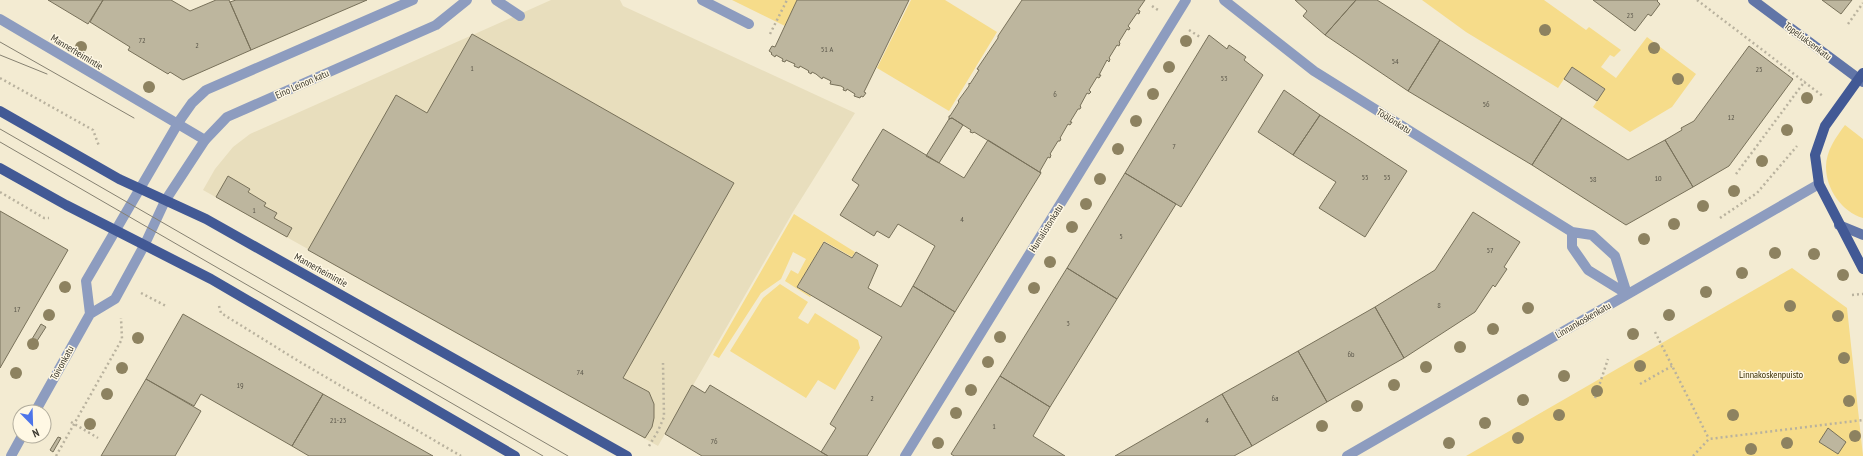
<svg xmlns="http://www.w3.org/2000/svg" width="1863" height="456" font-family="'PT Sans Narrow',sans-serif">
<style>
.built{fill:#e8debd}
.green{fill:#f6dc8a}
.building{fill:#bdb69e;stroke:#78715a}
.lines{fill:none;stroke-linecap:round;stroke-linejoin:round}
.path{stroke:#b9b29e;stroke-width:2.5;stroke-dasharray:2 3;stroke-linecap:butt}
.service{stroke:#8d9cbf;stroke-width:10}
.minor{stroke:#8d9cbf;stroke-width:10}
.tertiary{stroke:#8d9cbf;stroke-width:10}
.secondary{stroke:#6175a7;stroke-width:10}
.primary{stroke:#425995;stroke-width:10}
.tram{stroke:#868171;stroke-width:1}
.tree{fill:#8d8260}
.labels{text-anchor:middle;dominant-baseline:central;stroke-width:3;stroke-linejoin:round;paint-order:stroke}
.number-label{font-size:8px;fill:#5c584b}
.street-label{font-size:10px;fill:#3c392f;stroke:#fff8e4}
.park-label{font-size:10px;fill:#392d02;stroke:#fff8e4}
</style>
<rect width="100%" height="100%" fill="#f3ebd2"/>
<path class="built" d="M551,0H620L623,6L855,113L793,212L658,446L203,190L215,169L233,147L250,134Z"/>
<path class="green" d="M732,0H797L785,26Z
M911,0H945L997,32L949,111L877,68Z
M1422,0H1544L1586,30L1589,27L1621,50L1614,57L1610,55L1601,67L1616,78L1647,37L1696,74L1672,107L1630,132L1593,107L1605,89L1572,67L1558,88L1466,32Z
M1845,125L1863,139V218C1842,212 1826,189 1826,167C1826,151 1836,137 1845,125Z
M794,214L855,252L852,257L824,241L797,287L811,296L810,297L785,281L791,270L798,274L806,259L793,252L781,279L761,293L719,358L713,355Z
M1792,268L1847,308L1863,456H1466Z
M780,284L808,302L798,318L808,324L815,313L858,340L860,348L835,390L818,380L806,398L730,351L763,298Z"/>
<path class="building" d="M48,0H103L88,24Z
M103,0H171L190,11L216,0H229L251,50L183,80L170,72L168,74L128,50L130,47L90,22Z
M236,0H367L251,50L230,2Z
M797,0H909L864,92L866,93L863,97L861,96L860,98L854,96L855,94L847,89L846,91L843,90L844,88L841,86L830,84L831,81L823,77L822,79L816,74L812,72L811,74L808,72L809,71L800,66L799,68L794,66L795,64L786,60L785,62L782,61L783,59L776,55L775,57L771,54L772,53L769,51L772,46L775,47Z
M1022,0H1145L1138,10L1140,11L1139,14L1137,13L1128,26L1130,28L1129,30L1127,29L1119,42L1120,43L1119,46L1117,45L1109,58L1110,59L1109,62L1107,60L1099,75H1101L1099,78L1097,77L1089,90L1091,92L1089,94L1087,93L1080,106L1081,107L1080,109H1078L1070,122H1072L1070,125L1068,124L1060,138L1061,139L1060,141H1058L1050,154L1051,155L1050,158L1048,157L1040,171L1041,173L974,132L973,133L970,132L971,130L952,118L949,119V116H950L959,102L958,101L969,86V83L970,84L979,70L977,69L998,38V36Z
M1295,0H1356L1325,35L1303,16L1307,11Z
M1356,0H1377L1440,40L1408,91L1325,35Z
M1593,0H1658L1657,1L1660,4L1651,16L1648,14L1635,31Z
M1822,0H1852L1841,14Z
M472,34L734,183L623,378L649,392L654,404V418L652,427L645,438L308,250L396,95L427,113Z
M1209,35L1227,49L1229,45L1246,57L1244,60L1263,75L1181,207L1125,173Z
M1440,40L1562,118L1532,165L1408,91Z
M1749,46L1793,79L1729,166L1693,187L1665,140L1682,130L1681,128L1694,121Z
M1572,67L1605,89L1597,101L1564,79Z
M1284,90L1320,115L1293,155L1258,132Z
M1320,115L1407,171L1365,237L1319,208L1336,182L1293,155Z
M952,118L963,125L939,163L926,156L949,119Z
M1562,118L1628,160L1665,140L1693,187L1626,225L1532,165Z
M883,129L964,178L988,140L1041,173L955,312L913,286L935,246L898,224L889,238L877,231L874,236L840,215L859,185L852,180Z
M1125,173L1176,204L1117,299L1067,268Z
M228,176L250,189L248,192L266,203L264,206L277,213L274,218L292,228L287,237L216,197Z
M0,211L68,250L0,368Z
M1473,212L1520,242L1504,267L1507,269L1495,287L1493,285L1475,312L1404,358L1375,307L1435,270Z
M824,242L852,258L856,252L878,265L868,288L901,307L913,286L955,312L867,456H828L821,452L836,428L830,424L882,337L797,287Z
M1067,268L1117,299L1050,407L1000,376Z
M1375,307L1404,358L1327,402L1298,351Z
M183,314L323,394L292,446L201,394L194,406L146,379Z
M41,324L46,327L37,341L32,339Z
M1298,351L1327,402L1252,446L1222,394Z
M1000,376L1050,407L1033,436L1065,456H954L951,454Z
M146,379L201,411L175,456H101Z
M692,385L705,393L710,385L828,456H702L665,434Z
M323,394L433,456H309L292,446Z
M1222,394L1252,446L1234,456H1115Z
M1828,428L1846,442L1838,454L1819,442Z
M58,437L61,438L53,452L50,450Z"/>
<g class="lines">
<path class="path" d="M1697,0L1824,97
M1152,6L1158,10
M1848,24L1863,3
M1189,30L1200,37
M770,34L787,0
M0,78L93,130L99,146
M1736,174L1805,81
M0,192L44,218H49
M1720,218L1757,193L1797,146
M141,293L166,306
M1852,295L1863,294
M219,306L221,313L300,362L461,456
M1655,332L1709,439
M1640,384L1672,366
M1595,398L1608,359
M71,422L98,438
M649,446L658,431L664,417L663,363
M56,456L122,339L121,318
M1693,456L1709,439L1863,420"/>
<path class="service" d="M496,0L520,16
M702,0L749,24"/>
<path class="minor" d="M1224,0L1314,71L1572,232L1592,235L1615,256L1627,294
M0,19L205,140
M1572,232V247L1588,270L1627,294
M905,456L1186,0
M1347,456L1819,184"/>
<path class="tertiary" d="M90,314L86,281L180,120L192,103L206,90L413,0
M35,412L90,314L115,299L145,244L165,201L205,140L227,117L436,25L467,0
M11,456L22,436"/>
<path class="secondary" d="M1753,0L1863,82
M1839,225L1863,235"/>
<path class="primary" d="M1863,73L1825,126L1815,155L1819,184L1863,269
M0,111L119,179L206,219L627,456
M0,168L66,205L211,279L515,456"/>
<path class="tram" d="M0,42L134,118
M0,55L47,74
M0,129L568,456
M0,142L543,456"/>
</g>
<g class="tree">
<circle cx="1545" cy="30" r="6"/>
<circle cx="1186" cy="41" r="6"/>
<circle cx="81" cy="47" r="6"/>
<circle cx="1654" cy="48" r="6"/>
<circle cx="1169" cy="67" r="6"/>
<circle cx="1678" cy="79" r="6"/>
<circle cx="149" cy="87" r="6"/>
<circle cx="1153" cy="94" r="6"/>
<circle cx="1807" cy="98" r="6"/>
<circle cx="1136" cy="121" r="6"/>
<circle cx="1787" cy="130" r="6"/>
<circle cx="1118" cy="149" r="6"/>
<circle cx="1762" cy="161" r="6"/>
<circle cx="1100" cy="179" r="6"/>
<circle cx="1734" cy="191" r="6"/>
<circle cx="1086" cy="204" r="6"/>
<circle cx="1703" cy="206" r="6"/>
<circle cx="1674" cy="224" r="6"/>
<circle cx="1072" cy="227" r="6"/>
<circle cx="1644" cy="239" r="6"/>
<circle cx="1775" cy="253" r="6"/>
<circle cx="1814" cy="254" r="6"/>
<circle cx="1050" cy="262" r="6"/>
<circle cx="1742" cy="273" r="6"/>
<circle cx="1843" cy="275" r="6"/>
<circle cx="65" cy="287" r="6"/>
<circle cx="1034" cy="288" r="6"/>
<circle cx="1706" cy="292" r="6"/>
<circle cx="1790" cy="306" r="6"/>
<circle cx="1528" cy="308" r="6"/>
<circle cx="49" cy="315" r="6"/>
<circle cx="1669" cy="315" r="6"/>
<circle cx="1838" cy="316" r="6"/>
<circle cx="1493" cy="329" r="6"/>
<circle cx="1633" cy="334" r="6"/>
<circle cx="1000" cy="337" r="6"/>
<circle cx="138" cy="338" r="6"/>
<circle cx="33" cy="344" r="6"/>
<circle cx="1460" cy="347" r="6"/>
<circle cx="1844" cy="358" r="6"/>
<circle cx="988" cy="362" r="6"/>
<circle cx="1640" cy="366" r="6"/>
<circle cx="1426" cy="367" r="6"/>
<circle cx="122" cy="368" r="6"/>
<circle cx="16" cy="373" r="6"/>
<circle cx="1564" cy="376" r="6"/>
<circle cx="1394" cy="385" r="6"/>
<circle cx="971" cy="390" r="6"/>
<circle cx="1597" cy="391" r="6"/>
<circle cx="107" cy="394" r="6"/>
<circle cx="1523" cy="400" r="6"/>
<circle cx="1849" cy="401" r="6"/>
<circle cx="1357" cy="406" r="6"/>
<circle cx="956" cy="413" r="6"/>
<circle cx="1559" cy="415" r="6"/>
<circle cx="1733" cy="415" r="6"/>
<circle cx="1485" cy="423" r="6"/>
<circle cx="90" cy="424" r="6"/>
<circle cx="1322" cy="426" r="6"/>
<circle cx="1855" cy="436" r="6"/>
<circle cx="1518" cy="438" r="6"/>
<circle cx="938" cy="443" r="6"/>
<circle cx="1449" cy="443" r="6"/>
<circle cx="1787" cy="443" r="6"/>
<circle cx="1751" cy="449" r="6"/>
</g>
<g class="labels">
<g class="number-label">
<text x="1630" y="15">23</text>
<text x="142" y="40">72</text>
<text x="197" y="45">2</text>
<text x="827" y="49">51 A</text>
<text x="1395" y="61">54</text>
<text x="472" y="68">1</text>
<text x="1759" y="69">25</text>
<text x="1224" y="78">53</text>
<text x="1055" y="94">6</text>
<text x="1486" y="104">56</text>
<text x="1731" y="117">12</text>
<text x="1174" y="146">7</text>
<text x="1365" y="177">55</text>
<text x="1387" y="177">55</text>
<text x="1658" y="178">10</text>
<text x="1593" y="179">58</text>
<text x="254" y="210">1</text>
<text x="962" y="219">4</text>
<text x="1121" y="236">5</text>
<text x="1490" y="250">57</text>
<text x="1439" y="305">8</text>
<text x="17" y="309">17</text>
<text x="1068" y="323">3</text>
<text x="1351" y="354">6b</text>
<text x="580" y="372">74</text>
<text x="240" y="385">19</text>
<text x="872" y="398">2</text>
<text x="1275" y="398">6a</text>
<text x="338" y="420">21-23</text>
<text x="1207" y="420">4</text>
<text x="994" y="426">1</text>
<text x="714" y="441">76</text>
</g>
<g class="street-label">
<text transform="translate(1808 41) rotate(37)">Topeliuksenkatu</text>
<text transform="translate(77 52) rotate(31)">Mannerheimintie</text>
<text transform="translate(302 84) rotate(-24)">Eino Leinon katu</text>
<text transform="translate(1394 121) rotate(32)">Töölönkatu</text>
<text transform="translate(1046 228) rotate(-58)">Humalistonkatu</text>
<text transform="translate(321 270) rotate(29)">Mannerheimintie</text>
<text transform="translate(1583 320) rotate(-30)">Linnankoskenkatu</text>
<text transform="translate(62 363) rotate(-61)">Toivonkatu</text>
</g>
<g class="park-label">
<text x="1771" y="374">Linnakoskenpuisto</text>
</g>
</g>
<g transform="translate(32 424) rotate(157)"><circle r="19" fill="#fff8e4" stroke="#b1ac9c"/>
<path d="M0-3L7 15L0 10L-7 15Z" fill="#4e75e9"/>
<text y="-6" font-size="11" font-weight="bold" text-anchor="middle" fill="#3c392f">N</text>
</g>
</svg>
